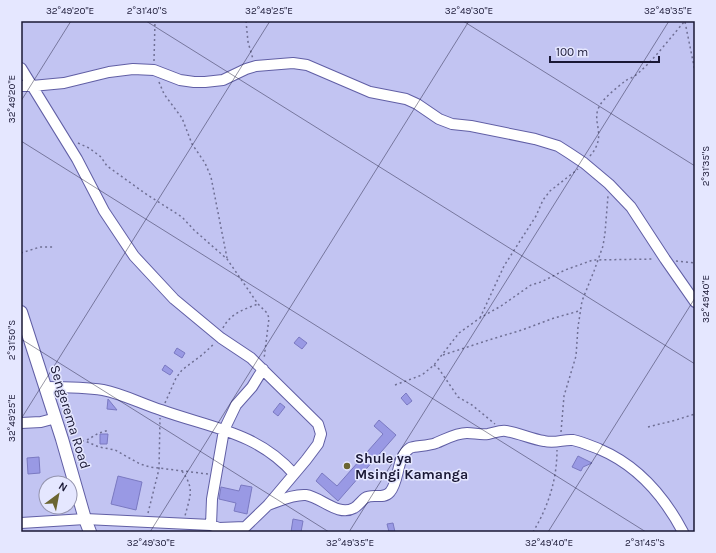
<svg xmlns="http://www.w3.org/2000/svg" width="716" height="553" font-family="Karla,sans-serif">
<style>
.building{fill:#9999e4;stroke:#7a79c1}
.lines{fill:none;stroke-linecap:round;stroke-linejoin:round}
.minor-casing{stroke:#615fa5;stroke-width:12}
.major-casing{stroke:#615fa5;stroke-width:14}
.path{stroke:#6f6f94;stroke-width:1.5;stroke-dasharray:2 3;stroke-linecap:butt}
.minor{stroke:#fff;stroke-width:10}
.major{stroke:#fff;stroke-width:12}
.ticks{fill:none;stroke:#1a1835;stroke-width:1;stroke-opacity:0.45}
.poi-dot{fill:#6b6532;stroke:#e5e7ff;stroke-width:1.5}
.labels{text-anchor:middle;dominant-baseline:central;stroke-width:3;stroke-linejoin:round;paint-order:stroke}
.street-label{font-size:14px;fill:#1a1835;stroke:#e5e7ff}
.poi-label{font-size:14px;font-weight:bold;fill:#1a1835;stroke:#e5e7ff;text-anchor:start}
.neatline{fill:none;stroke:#1a1835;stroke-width:1.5}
.ticks-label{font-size:10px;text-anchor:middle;fill:#1a1835}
</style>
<rect width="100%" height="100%" fill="#c2c4f2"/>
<path class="building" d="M299,337L307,343L302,349L294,343Z
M177,348L185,353L182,358L174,353Z
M165,365L173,371L170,375L162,370Z
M406,393L412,401L407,405L401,398Z
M108,399L117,410L107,409Z
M280,403L285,407L278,416L273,412Z
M379,420L396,435L338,501L316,481L322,473L337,486L383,434L374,426Z
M100,434H108L107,444H100Z
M578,456L592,463L583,467L581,471L572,467Z
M39,457L40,473L28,474L27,458Z
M118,476L142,482L136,510L111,504Z
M241,485L252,487L247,514L234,511L236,503L219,499L221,487L239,491Z
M293,519L303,521L301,532H291Z
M393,523L395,532H389L387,524Z"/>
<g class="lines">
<defs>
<path id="minor" d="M21,68L77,159L104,211L134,256L174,299L221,338L251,358L318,424L321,434L318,444L306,460L268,505L240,532
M21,86H32L64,83L109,72L133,69L154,70L180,80L194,82H205L223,80L246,69L256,66L293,63L307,65L370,92L406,99L417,104L439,119L452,124L471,126L535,139L558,146L569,153L584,163L609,184L631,207L665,259L695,302
M45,387C65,387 84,387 103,390C123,394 142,404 161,410C211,428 257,432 294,474
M21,423L41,422L56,418
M268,505C280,501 293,494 306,495C321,497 338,517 354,508C358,506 361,501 365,498C373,493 383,500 390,492C400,480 396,457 410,448C414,446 429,446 436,443C446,439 456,433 467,433C474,433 481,435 488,434C494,433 500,430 506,431C519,433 531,439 544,441C556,444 563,439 573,440C582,442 591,446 599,449C637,465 664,496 683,532
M21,523L85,519L211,525L219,528L222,532
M211,525L212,499L224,430L236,405L252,387L263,369
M219,528L245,527"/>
<path id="major" d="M21,312L62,439L85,519L90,532"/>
</defs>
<use href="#minor" class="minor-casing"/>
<use href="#major" class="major-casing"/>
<path class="path" d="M246,21L248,42L253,59
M685,22L695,71
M154,61L155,21
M159,82L164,94L182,118L192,144L205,163L211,177L227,258
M78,143L89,148L101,157L107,166L114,171L146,194L182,217L194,230L227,259L258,304L267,313L269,318L264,359
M590,156C608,135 591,123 599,107C604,97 617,88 625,81C628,79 632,78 636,75C654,60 669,39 685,21
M21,253L40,247H53
M676,261L695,263
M480,318L504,266L536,216L543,200L550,191L578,169
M223,328C230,314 244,309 258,304
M443,355L492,339L522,330L554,318L579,311
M434,365L439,369L458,397L472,405L495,424
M395,385L422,375L434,365L459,333L480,318L501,306L531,285L541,282L565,270L593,260L654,259
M165,403L176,378L182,370L202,355L215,343
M648,427L676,420L695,414
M561,432L564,396L576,356L578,327L582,301L594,271L603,246L605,233L608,196
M72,440L85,441L99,447L115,450L140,464L150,467L208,474
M87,440L99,433L109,430
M182,471C195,489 190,496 185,516
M148,513L159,469L160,418
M533,532C548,507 557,480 557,450"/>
<use href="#minor" class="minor"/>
<use href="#major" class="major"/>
</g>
<path class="ticks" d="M146,21L695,364M463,21L695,166M21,101L71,21M21,141L646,532M21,339L329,532M21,419L270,21M150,532L469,21M349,532L669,21M548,532L695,298"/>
<circle class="poi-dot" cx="347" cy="466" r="4"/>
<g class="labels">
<g class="street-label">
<text transform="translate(70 417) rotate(73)">Sengerema Road</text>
</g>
<g class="poi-label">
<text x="355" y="458">Shule ya<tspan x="355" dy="16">Msingi Kamanga</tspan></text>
</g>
</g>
<rect width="716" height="553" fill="none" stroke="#e5e7ff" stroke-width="44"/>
<g transform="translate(58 495) rotate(32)"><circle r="19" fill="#e5e7ff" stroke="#9494ae"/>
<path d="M0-3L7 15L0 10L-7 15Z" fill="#6b6532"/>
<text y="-6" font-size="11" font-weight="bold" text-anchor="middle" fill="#1a1835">N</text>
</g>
<path d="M550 56v6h109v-6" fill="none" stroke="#1a1835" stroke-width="2"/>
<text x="556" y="56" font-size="12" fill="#1a1835" stroke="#e5e7ff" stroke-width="3" paint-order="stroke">100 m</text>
<rect x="22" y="22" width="672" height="509" class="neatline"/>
<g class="ticks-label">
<text x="70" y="14">32°49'20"E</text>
<text x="147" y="14">2°31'40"S</text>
<text x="269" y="14">32°49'25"E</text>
<text x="469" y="14">32°49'30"E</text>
<text x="668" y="14">32°49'35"E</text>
<text transform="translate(11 99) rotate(-90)" y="4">32°49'20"E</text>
<text transform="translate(705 166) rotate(-90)" y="4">2°31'35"S</text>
<text transform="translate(705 299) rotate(-90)" y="4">32°49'40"E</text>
<text transform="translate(11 340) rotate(-90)" y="4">2°31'50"S</text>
<text transform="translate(11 418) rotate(-90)" y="4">32°49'25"E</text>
<text x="151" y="546">32°49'30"E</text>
<text x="350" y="546">32°49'35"E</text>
<text x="549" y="546">32°49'40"E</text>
<text x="645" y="546">2°31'45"S</text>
</g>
</svg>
